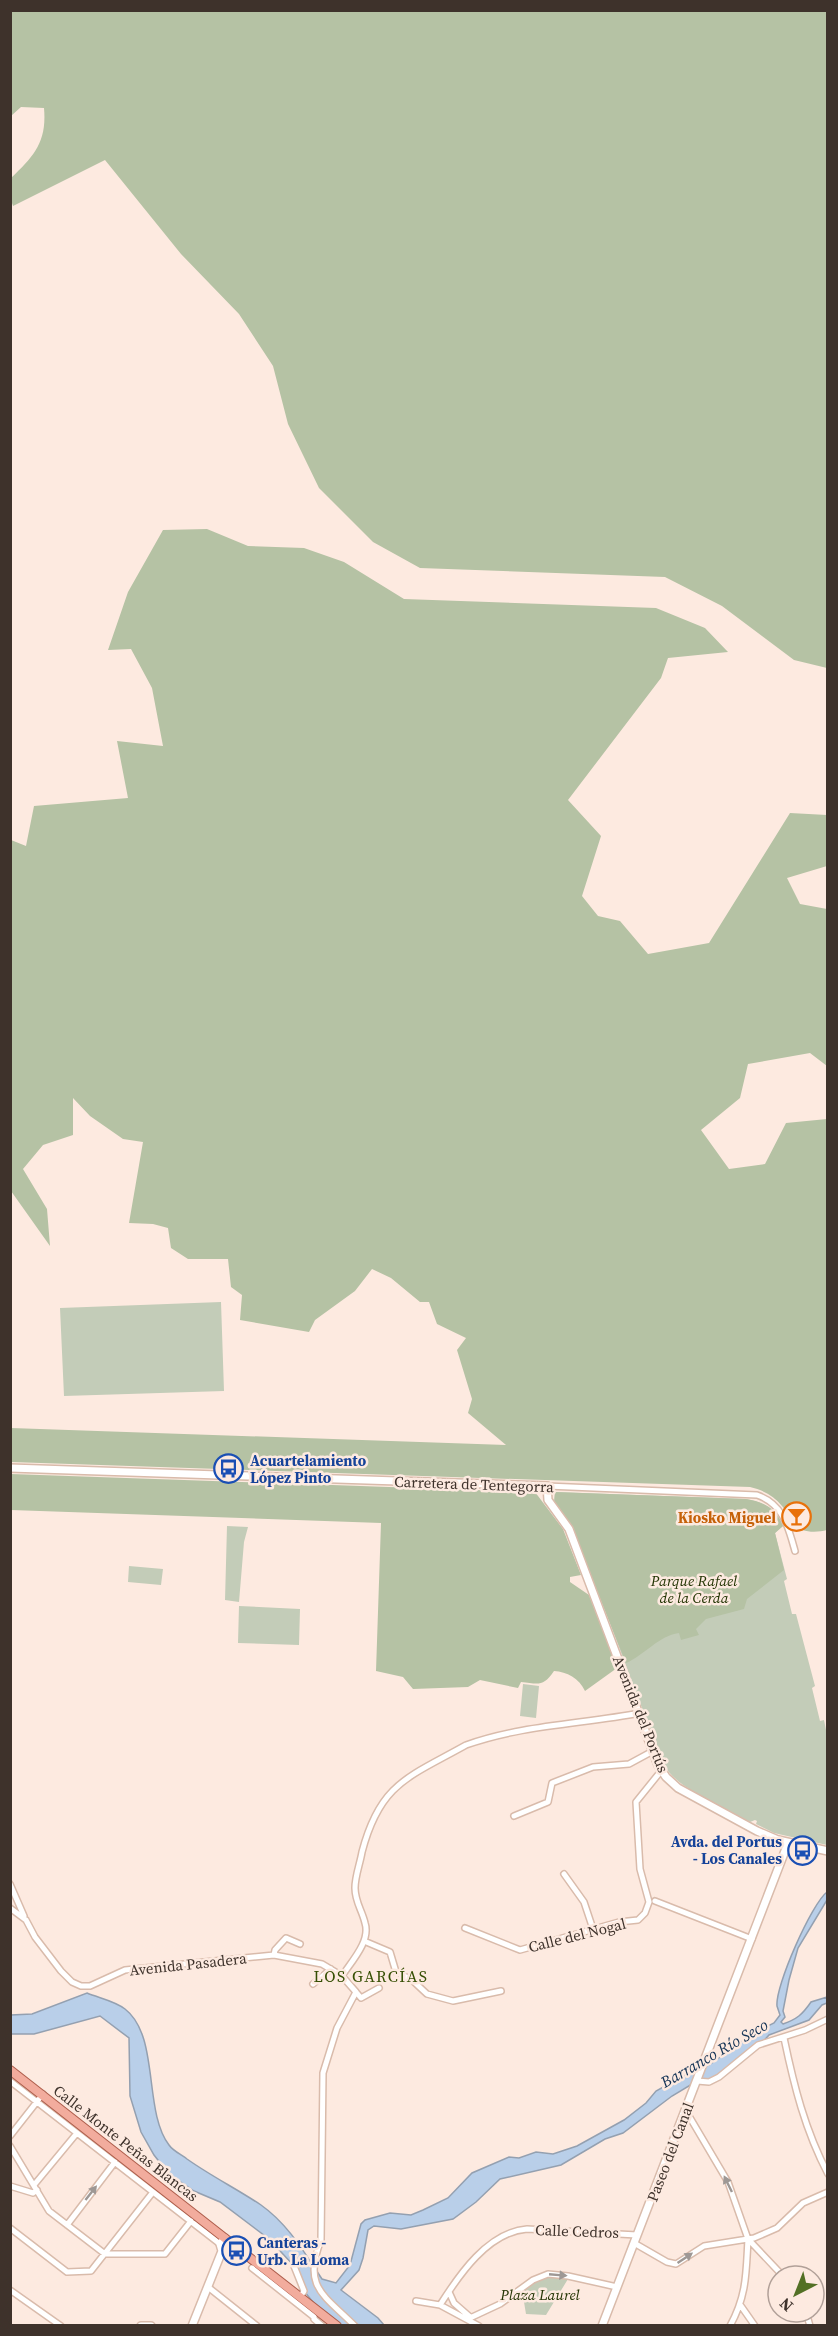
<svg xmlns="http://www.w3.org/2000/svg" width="838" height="2336" font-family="'Source Serif 4',serif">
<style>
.green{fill:#c3ccb8}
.forest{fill:#b5c2a4}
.water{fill:#b9cfe9;stroke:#94a0b0;stroke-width:1.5}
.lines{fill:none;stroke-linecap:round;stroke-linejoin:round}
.street-casing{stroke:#d9bbab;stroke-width:8}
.secondary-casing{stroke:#d9bbab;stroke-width:10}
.primary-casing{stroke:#ad5d4b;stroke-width:10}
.street{stroke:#fff;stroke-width:5}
.secondary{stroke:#fff;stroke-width:7}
.primary{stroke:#f2ac9d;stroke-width:8}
.oneway{fill:#9e9895}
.labels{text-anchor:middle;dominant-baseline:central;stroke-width:5;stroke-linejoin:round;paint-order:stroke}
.transit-label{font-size:15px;font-weight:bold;fill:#164399;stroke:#fdeae0;text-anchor:start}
.street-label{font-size:15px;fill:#3e322b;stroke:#fdeae0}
.food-label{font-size:15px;font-weight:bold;fill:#c56008;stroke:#fdeae0;text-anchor:end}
.park-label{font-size:15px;font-style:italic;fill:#243504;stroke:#fdeae0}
.neighbourhood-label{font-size:16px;letter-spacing:1.5px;fill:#364f04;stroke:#fdeae0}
.water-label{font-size:16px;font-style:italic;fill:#103053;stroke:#fdeae0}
</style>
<rect width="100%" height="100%" fill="#fdeae0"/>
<path class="green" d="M221,1302L224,1391L64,1396L60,1308Z
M555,1492L746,1499C764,1502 776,1509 783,1526L775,1533L787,1579L784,1581L792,1614H796L815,1686L812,1688L820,1721L824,1720L827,1735V1845L774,1833L756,1824L757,1821L755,1820L750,1822C724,1807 678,1790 663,1764L596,1586L572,1529L554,1504Z
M227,1526L248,1527L244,1542L239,1602L225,1600Z
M129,1566L163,1569L161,1585L128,1582Z
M239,1606L300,1609L299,1645L238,1643Z
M523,1684L539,1686L536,1718L520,1716Z
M10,2070L225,2238L220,2244L11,2081Z
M557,2275L568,2279L546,2315L526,2314L522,2290L533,2280Z"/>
<path class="forest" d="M11,10L827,11V668L794,660L722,606L665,577L420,568L373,542L319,488L288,424L273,366L239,314L181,254L105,160L13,206L11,200V178C34,156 47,142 44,108L21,107L11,116Z
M207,529L248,546L304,548L344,562L404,599L656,608L705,628L728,652L668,658L661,678L568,800L601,836L582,896L598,916L620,921L648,954L709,943L790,813L827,815V866L787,878L800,904L827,909V1066L810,1053L748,1064L740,1098L701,1130L729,1169L765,1164L786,1123L827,1119V1530C816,1533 800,1533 792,1523C788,1518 787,1511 782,1506C774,1496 763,1490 750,1487L11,1462V1428L506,1445L468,1413L472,1399L457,1350L466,1338L437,1324L429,1302H420L391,1278L372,1269L355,1291L315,1320L309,1332L240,1320L242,1295L231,1287L228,1259H188L171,1248L168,1228L153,1224L129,1223L143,1142L123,1139L90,1116L73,1098V1135L43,1145L23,1169L47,1209L50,1246L11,1191V840L26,846L34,806L128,798L117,741L163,746L152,688L131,649L108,650L128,592L163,530Z
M11,1474L535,1492L563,1529L581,1575L570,1577V1582L589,1595L617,1668L585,1691C579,1678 567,1672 554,1671C543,1687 539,1684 521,1682L518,1688L480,1680L468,1687L413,1689L403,1677L376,1671L381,1523L11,1510Z
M555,1492L746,1499C764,1502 776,1508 783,1526L775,1533L784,1570L747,1599L744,1609L706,1619L696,1629L699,1635L681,1640L679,1633C658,1636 645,1655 626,1663L572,1529L554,1504Z"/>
<path class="water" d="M827,1892V1900L798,1948L789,1980L783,2011L785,2017L781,2022L783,2024C797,2019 802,2015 811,2002L827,1997V2003L822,2005L809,2020L769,2035L762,2043L713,2080L697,2081L672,2096L623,2133L605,2139L561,2165L500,2179L476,2202L453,2219L401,2229L374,2226L368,2230L363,2258L359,2270L341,2290L378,2318L384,2325H341L317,2307L304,2291L294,2266L269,2239L220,2202L194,2191L169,2174L154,2155L141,2132L130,2096L129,2038L100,2016L34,2034H11V2015L32,2014L87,1993C99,1998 115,2001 125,2009C160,2036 143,2111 169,2145C173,2151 182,2155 187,2159C211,2176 237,2189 261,2205C288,2224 304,2252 322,2279L336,2283L350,2265L361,2224L365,2220L390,2213L411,2215L423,2210L448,2198L472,2173L509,2157L519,2158L536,2152L553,2154L577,2146L624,2120L646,2103L656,2091L704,2064L709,2065L752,2034L774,2023L780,2015C779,2012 778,2009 777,2006C775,1986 812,1903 827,1892Z"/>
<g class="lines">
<defs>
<path id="street" d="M547,1486L757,1495C783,1504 788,1526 795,1551
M514,1816L548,1802L552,1783L593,1767L629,1764L653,1751
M564,1874L584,1902L593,1929
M10,1884L24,1916
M655,1901L752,1939
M10,1908L26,1920L35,1937L61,1971L72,1982L81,1986H90L125,1970L274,1955L322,1964L342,1976L356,1992L337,2028L323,2073L321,2240C302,2287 324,2295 355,2326
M465,1928L520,1950L619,1922L638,1920L645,1913L649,1902L640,1869L636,1802L661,1771
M364,1941L390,1952L396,1972L412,1980L427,1994L453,2001L501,1991
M274,1955L275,1950L286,1938L300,1944
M342,1976C351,1962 371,1941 365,1923C362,1910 355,1902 355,1888C355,1876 360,1864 362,1852C380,1783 409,1777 466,1745C522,1725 582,1724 640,1713
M313,1984L331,1969
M356,1992L361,1998L379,1988
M784,2038C794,2086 805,2130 828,2174
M10,2081L220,2244
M697,2081L709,2082L719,2077L758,2045L805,2030L828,2019
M684,2114L689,2116L728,2182L748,2239L783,2276
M10,2136L43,2094
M10,2146L49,2211L105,2254H165L191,2221
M34,2185L77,2133
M10,2186L33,2193L37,2190
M67,2225L115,2162
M10,2228L67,2272L91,2271L153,2192
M634,2243L667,2262L676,2264L704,2246L754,2238L777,2228L803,2203L828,2192
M294,2266L304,2291L300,2297
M252,2268L314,2317
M208,2287L257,2326
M10,2290L61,2326
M449,2292L454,2303L470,2317
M416,2301L440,2305L479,2326
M440,2305C459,2275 488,2232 527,2229L637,2235
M741,2306L755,2326
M806,2312L810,2326
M470,2318L500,2304L533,2280L548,2274L568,2276L617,2287
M314,2319L322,2326
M730,2326C747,2295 746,2273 748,2239"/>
<path id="secondary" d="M10,1468L547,1486L548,1500L569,1529L658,1765L666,1777L678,1788L757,1831L778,1840L828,1851
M141,2326H151
M192,2326L222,2251L220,2244L225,2238
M602,2326L788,1843"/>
<path id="primary" d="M10,2070L337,2326"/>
</defs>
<use href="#street" class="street-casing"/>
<use href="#secondary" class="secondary-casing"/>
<use href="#primary" class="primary-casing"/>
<use href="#street" class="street"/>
<use href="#secondary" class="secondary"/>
<use href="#primary" class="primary"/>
</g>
<defs><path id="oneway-solid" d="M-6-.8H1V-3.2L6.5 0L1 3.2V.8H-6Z" transform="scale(1.5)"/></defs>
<g class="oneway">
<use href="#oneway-solid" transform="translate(728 2184) rotate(-116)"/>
<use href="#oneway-solid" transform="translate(91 2193) rotate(-52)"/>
<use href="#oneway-solid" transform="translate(685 2258) rotate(-34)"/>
<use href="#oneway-solid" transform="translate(558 2275) rotate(5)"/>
</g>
<defs>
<symbol id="bus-ring" viewBox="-11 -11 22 22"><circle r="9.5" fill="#fdeae0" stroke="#1a4fb4" stroke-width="1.5"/><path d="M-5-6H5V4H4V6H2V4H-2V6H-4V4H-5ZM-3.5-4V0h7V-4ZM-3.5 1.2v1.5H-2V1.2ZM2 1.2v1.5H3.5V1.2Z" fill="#1a4fb4"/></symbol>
<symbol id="bar-ring" viewBox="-11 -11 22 22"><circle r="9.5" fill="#fdeae0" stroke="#e8710a" stroke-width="1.5"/><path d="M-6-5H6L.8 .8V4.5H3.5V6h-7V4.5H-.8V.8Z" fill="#e8710a"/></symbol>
</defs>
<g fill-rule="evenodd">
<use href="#bus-ring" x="212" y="1452" width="33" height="33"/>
<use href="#bar-ring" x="780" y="1500" width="33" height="33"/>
<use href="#bus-ring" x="786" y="1834" width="33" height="33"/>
<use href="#bus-ring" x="220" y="2234" width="33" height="33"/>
</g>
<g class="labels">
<g class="transit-label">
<text x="250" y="1460">Acuartelamiento<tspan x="250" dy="17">López Pinto</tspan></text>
<text x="782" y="1841" text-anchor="end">Avda. del Portus<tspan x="782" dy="17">- Los Canales</tspan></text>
<text x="257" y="2242">Canteras -<tspan x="257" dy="17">Urb. La Loma</tspan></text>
</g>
<g class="street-label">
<text transform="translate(474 1484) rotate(2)">Carretera de Tentegorra</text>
<text transform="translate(641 1714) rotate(68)">Avenida del Portús</text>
<text transform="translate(577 1935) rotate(-14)">Calle del Nogal</text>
<text transform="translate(188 1964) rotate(-6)">Avenida Pasadera</text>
<text transform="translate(126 2143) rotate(38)">Calle Monte Peñas Blancas</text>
<text transform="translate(670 2152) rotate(-69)">Paseo del Canal</text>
<text transform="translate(577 2231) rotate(2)">Calle Cedros</text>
</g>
<g class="food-label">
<text x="776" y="1517">Kiosko Miguel</text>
</g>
<g class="park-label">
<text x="694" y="1580">Parque Rafael<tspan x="694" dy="17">de la Cerda</tspan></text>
<text x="540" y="2294">Plaza Laurel</text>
</g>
<g class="neighbourhood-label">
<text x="371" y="1976">LOS GARCÍAS</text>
</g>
<g class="water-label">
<text transform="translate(714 2053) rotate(-30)">Barranco Río Seco</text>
</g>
</g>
<rect width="838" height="2336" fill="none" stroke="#3e322b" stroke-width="24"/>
<g transform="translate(796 2294) rotate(222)"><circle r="28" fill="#fdeae0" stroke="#b1a098" stroke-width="1.5"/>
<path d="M0-4.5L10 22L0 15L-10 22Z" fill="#537025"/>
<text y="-9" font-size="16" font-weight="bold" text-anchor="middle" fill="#3e322b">N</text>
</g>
</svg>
